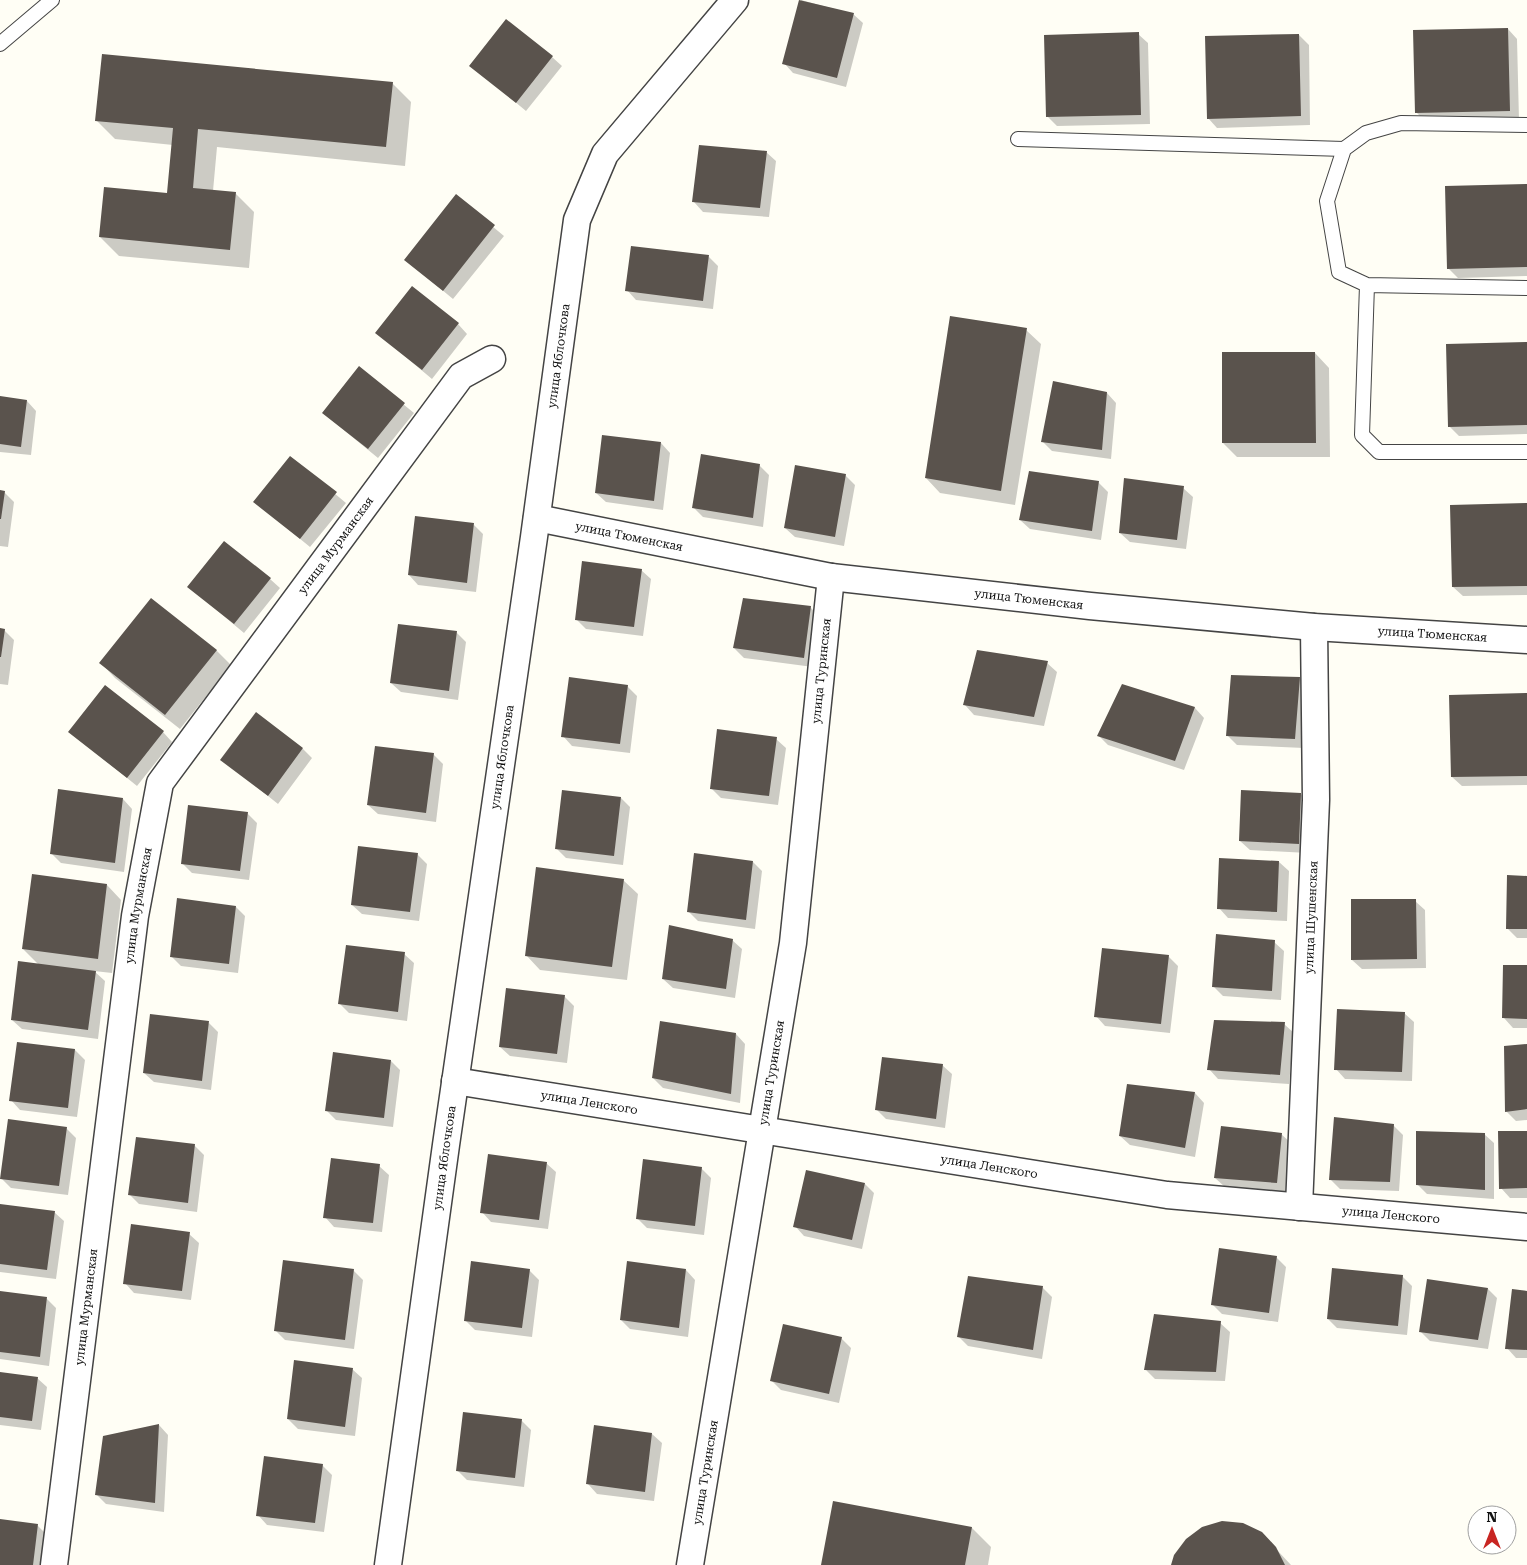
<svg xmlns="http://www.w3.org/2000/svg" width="1527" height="1565" font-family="'Roboto Serif',serif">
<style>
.shadow{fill:#0003}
.building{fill:#5a534d}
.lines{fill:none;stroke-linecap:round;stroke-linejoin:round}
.lane-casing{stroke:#444;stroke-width:16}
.street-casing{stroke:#444;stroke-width:29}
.lane{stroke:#fff;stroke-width:14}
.street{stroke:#fff;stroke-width:26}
.labels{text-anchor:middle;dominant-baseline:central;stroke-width:5;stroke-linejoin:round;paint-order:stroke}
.street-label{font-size:12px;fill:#111;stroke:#fff}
</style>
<rect width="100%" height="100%" fill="#fffef5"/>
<path class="shadow" d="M801,0L853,14L863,23L846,87L793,73L784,63Z
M1508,29L1517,39L1519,120L1426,122L1416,112Z
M1138,34L1148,43L1150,124L1057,126L1047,116Z
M1299,35L1309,45L1310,125L1217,128L1208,118Z
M552,57L562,66L526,111L471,65Z
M392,83L411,102L405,166L217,147L213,191L235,193L254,212L249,268L119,256L100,237L168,194L173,145L115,139L96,120Z
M766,152L776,161L769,217L703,212L694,202Z
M1527,186V276L1458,278L1448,268Z
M456,196L504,236L453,299L406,260Z
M709,257L718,266L713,309L636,300L627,290Z
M458,324L467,334L432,379L377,333Z
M1026,330L1041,344L1015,505L940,493L926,478Z
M1527,344V434L1459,436L1449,426Z
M1315,353L1329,368L1330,457H1237L1223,443Z
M359,368L414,413L378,458L323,413Z
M1107,393L1116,403L1111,459L1052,451L1043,442Z
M0,397L27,401L36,411L31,455L0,452Z
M661,443L670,453L663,510L606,502L596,493Z
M291,457L346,503L310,547L255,502Z
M759,465L769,475L763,527L703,517L694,508Z
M845,475L855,485L844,546L795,537L785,528Z
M1098,482L1108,492L1101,540L1030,529L1020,520Z
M1183,488L1193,497L1186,549L1130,542L1120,533Z
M0,492H4L14,502L8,547L0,546Z
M1527,505V595L1463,596L1453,587Z
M474,525L483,534L476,592L418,585L409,575Z
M641,570L651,579L643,636L586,629L576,619Z
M270,579L280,588L244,633L189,587Z
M810,607L820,617L813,667L744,658L734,648Z
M0,630H4L14,640L8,685L0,684Z
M456,632L466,642L458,700L401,692L391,683Z
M216,650L231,665L180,729L115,678L101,663Z
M1047,663L1057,672L1044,726L974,715L965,705Z
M1300,678L1309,688L1304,748L1237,745L1227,735Z
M1123,685L1195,708L1204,718L1184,770L1108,745L1098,735Z
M627,686L637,696L630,753L572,746L563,736Z
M1527,695V785L1462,786L1452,777Z
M70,732H163L172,742L137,786Z
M776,739L786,748L778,805L721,798L711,788Z
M303,749L312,758L278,804L222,759Z
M433,754L443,764L436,822L378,814L368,805Z
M1301,794L1310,804L1308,853L1250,850L1240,841Z
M621,798L630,807L623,865L566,858L556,848Z
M123,799L132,809L124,872L61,863L52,854Z
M247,813L257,823L249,880L192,873L182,863Z
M417,854L427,864L419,921L362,914L352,905Z
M753,862L762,871L755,929L698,921L688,911Z
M1279,862L1289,871L1287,921L1228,918L1219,908Z
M1527,877V938H1517L1507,928Z
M623,880L638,894L627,980L540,970L526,955Z
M107,885L121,900L112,973L94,971L105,981L98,1039L22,1029L12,1020L39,965L23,949Z
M1415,901L1425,910L1426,968L1362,969L1352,960Z
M236,907L245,916L238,973L181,966L171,956Z
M732,940L742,949L735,998L673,988L663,979Z
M1274,942L1284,951L1281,1000L1223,996L1214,987Z
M404,954L414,963L407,1021L349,1013L340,1004Z
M1168,956L1178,966L1170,1033L1105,1026L1096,1016Z
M1527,967V1028H1513L1504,1018Z
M564,996L574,1006L567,1063L510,1056L500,1047Z
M1404,1013L1414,1022L1412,1081L1345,1079L1336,1069Z
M209,1023L218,1032L211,1090L154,1082L144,1073Z
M1284,1024L1294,1033L1289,1084L1218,1079L1209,1069Z
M736,1034L745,1044L740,1103L663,1088L653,1078Z
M18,1043L75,1050L85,1060L77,1117L20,1110L11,1100Z
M1527,1045V1120L1516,1121L1506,1111Z
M391,1061L400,1070L393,1127L336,1120L326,1110Z
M942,1065L952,1074L945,1128L886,1119L877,1110Z
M1195,1093L1204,1103L1195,1157L1130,1145L1120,1136Z
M1393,1125L1403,1135L1399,1191L1340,1189L1330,1179Z
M66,1128L76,1138L68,1195L11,1188L1,1178Z
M1527,1132V1198H1510L1501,1188Z
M1281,1134L1291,1143L1286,1192L1225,1187L1215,1178Z
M1484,1134L1494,1143V1199L1427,1194L1417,1184Z
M194,1145L204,1155L197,1212L139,1204L130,1195Z
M546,1163L556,1172L548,1229L491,1222L482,1212Z
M379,1166L389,1175L382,1232L334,1227L325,1217Z
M701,1168L711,1178L704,1235L647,1228L637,1218Z
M865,1184L874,1193L862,1249L804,1236L795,1226Z
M0,1205L54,1212L64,1221L56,1279L0,1272Z
M189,1234L199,1243L191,1300L134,1293L125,1283Z
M1276,1257L1286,1267L1278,1322L1222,1314L1212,1304Z
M353,1270L363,1280L354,1349L285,1340L276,1331Z
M529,1270L539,1280L532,1337L475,1330L465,1320Z
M686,1270L695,1280L688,1337L630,1329L621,1320Z
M1402,1276L1412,1286L1407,1335L1337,1328L1328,1319Z
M1042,1287L1052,1297L1042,1359L968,1346L958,1336Z
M1488,1289L1497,1298L1488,1349L1430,1341L1420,1331Z
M1527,1292V1358H1516L1507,1348Z
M0,1293L47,1299L56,1308L49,1366L0,1359Z
M1220,1323L1230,1332L1225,1381L1155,1379L1146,1370Z
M841,1338L851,1348L839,1403L781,1390L771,1380Z
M352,1369L362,1378L355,1436L298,1429L288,1419Z
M0,1373L37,1378L47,1387L41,1430L0,1425Z
M522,1421L531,1430L524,1487L467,1480L457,1470Z
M159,1425L168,1435L164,1512L106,1504L97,1495Z
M652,1434L662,1443L654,1501L597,1494L588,1484Z
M322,1465L332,1475L324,1532L267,1525L258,1515Z
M834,1502L972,1528L991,1547L988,1565H822Z
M0,1520L38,1526L47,1535L44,1565H0Z
M1261,1533L1291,1565H1172Z"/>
<path class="building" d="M799,0L854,13L837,78L782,64Z
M506,19L553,56L516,103L469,66Z
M1508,28L1510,111L1415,113L1413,30Z
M1139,32L1141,115L1046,117L1044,35Z
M1299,34L1301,116L1207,119L1205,36Z
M102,54L393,82L386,147L198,129L193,188L236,192L230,250L99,237L104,187L167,193L173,128L95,121Z
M699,145L767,151L760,208L692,202Z
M1527,184V267L1447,269L1445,186Z
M456,194L495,225L443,291L404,260Z
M631,246L709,255L703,301L625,291Z
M412,286L459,323L422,370L375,333Z
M950,316L1027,328L1001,491L925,478Z
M1527,342V425L1448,427L1446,344Z
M1222,352H1315L1316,443H1222Z
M359,366L405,403L368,449L322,413Z
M1053,381L1107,392L1102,450L1041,442Z
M0,396L27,400L21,447L0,444Z
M602,435L661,442L654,501L595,493Z
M701,454L760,464L753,518L692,508Z
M290,456L337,492L300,539L253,502Z
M795,465L846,474L835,537L784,528Z
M1029,471L1099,481L1092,531L1019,520Z
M1124,478L1184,486L1177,540L1119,533Z
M0,490L5,491L1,519H0Z
M1527,503V586L1452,587L1450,505Z
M415,516L474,523L467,583L408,575Z
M224,541L271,578L234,624L187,587Z
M582,561L642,569L634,627L575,620Z
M151,598L217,650L165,715L99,663Z
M743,598L811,606L804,658L733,648Z
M398,624L457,631L449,691L390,683Z
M0,628L5,629L1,657H0Z
M977,650L1048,661L1034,717L963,705Z
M1231,675L1300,677L1295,739L1226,736Z
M569,677L628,685L620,744L561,737Z
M1122,684L1195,707L1175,761L1097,736Z
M105,685L164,731L127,778L68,732Z
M1527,693V776L1451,777L1449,695Z
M256,712L303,748L268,796L220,760Z
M717,729L777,737L769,796L710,789Z
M375,746L434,753L426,813L367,805Z
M58,789L123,798L115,863L50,854Z
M562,790L621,797L614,856L555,849Z
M1241,790L1301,793L1299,844L1239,841Z
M188,805L248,812L240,871L181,864Z
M358,846L418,853L410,912L351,905Z
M694,853L753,861L746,920L687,912Z
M1219,858L1279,861L1277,912L1217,909Z
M536,867L624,879L612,967L525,956Z
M32,874L107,884L98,959L22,949Z
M1507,875L1527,876V929H1506Z
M177,898L236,906L229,964L170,957Z
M1351,899H1416L1417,959L1351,960Z
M669,925L733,939L726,989L662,979Z
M1216,934L1275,940L1272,991L1212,987Z
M346,945L405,952L398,1012L338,1004Z
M1102,948L1169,955L1161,1024L1094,1017Z
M18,961L96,971L88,1030L11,1020Z
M1503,965H1527V1019L1502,1018Z
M506,988L565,995L557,1054L499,1047Z
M1337,1009L1405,1012L1402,1072L1334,1070Z
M150,1014L209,1021L202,1081L143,1073Z
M1214,1020L1285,1022L1280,1075L1207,1070Z
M660,1021L736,1033L731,1094L652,1078Z
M17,1042L75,1049L68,1108L9,1101Z
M1527,1044V1109L1505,1112L1504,1046Z
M333,1052L391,1060L384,1118L325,1111Z
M882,1057L943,1064L936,1119L875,1110Z
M1127,1084L1195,1092L1185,1148L1119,1136Z
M1334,1117L1394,1124L1390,1182L1329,1180Z
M8,1119L67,1127L59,1186L0,1179Z
M1221,1126L1282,1133L1277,1183L1214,1178Z
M1416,1131L1485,1133V1190L1416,1185Z
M1498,1131H1527V1188L1499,1189Z
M136,1137L195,1144L188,1203L128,1195Z
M488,1154L547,1162L539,1220L480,1213Z
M331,1158L380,1164L373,1223L323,1218Z
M643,1159L702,1167L695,1226L636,1219Z
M806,1170L865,1183L852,1240L793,1227Z
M0,1204L55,1211L47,1270L0,1264Z
M131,1224L190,1232L182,1291L123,1284Z
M1219,1248L1277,1256L1269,1313L1211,1305Z
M283,1260L354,1269L345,1340L274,1331Z
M471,1261L530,1269L522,1328L464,1321Z
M627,1261L686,1269L679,1328L620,1320Z
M1332,1268L1403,1275L1398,1326L1327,1319Z
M968,1276L1043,1286L1033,1350L957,1337Z
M1427,1279L1488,1288L1478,1340L1419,1332Z
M1512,1289L1527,1291V1350L1505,1349Z
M0,1291L47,1297L40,1357L0,1352Z
M1154,1314L1221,1321L1216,1372L1144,1370Z
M783,1324L842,1337L829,1394L770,1381Z
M294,1360L353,1368L345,1427L287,1419Z
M0,1372L38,1377L32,1421L0,1417Z
M463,1412L522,1419L515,1478L456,1471Z
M159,1424L155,1503L95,1495L103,1436Z
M594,1425L652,1433L645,1492L586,1484Z
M264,1456L323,1464L315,1523L256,1516Z
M833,1501L972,1527L965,1565H821Z
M0,1519L38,1524L33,1565H0Z
M1222,1521L1243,1523L1262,1532L1276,1547L1285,1565H1171L1174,1555L1186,1539L1202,1527Z"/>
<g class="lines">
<defs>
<path id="lane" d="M0,44L52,0
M1018,139L1344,149
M1367,285L1339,272L1327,201L1344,149L1366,133L1401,123L1527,125
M1527,288L1367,285L1362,435L1379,452H1527"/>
<g id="street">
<path id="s1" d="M537,518L831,577L1090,606L1314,627L1527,640"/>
<path id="s2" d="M455,1081L1167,1195L1527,1227"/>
<path id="s3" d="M1299,1207L1316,800L1314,627"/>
<path id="s4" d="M54,1565L135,916L160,783L461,376L492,359"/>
<path id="s5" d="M388,1565L446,1145L534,537L577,220L605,154L735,0"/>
<path id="s6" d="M690,1565L793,943L831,577"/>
</g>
</defs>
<use href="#lane" class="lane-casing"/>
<use href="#street" class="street-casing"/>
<use href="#lane" class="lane"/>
<use href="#street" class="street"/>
</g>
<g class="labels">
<g class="street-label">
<text stroke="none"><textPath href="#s5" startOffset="1221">улица Яблочкова</textPath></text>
<text stroke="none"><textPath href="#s1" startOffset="94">улица Тюменская</textPath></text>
<text stroke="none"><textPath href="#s4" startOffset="1085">улица Мурманская</textPath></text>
<text stroke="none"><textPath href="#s1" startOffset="499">улица Тюменская</textPath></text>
<text stroke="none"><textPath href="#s1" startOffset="904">улица Тюменская</textPath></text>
<text stroke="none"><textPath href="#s6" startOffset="904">улица Туринская</textPath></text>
<text stroke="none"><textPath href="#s5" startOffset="816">улица Яблочкова</textPath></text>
<text stroke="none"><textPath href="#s4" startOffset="665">улица Мурманская</textPath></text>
<text stroke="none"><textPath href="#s3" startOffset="290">улица Шушенская</textPath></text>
<text stroke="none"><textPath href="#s6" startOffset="499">улица Туринская</textPath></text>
<text stroke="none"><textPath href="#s2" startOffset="136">улица Ленского</textPath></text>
<text stroke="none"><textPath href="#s5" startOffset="411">улица Яблочкова</textPath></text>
<text stroke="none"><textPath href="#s2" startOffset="541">улица Ленского</textPath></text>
<text stroke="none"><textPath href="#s2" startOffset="946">улица Ленского</textPath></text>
<text stroke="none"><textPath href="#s4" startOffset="260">улица Мурманская</textPath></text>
<text stroke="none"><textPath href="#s6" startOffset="94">улица Туринская</textPath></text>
</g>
</g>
<g transform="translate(1492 1530)"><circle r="24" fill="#ffffff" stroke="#a0a0a0"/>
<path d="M0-4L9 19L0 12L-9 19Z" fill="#c82522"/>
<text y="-8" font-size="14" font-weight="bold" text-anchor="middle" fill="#111111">N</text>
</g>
</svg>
